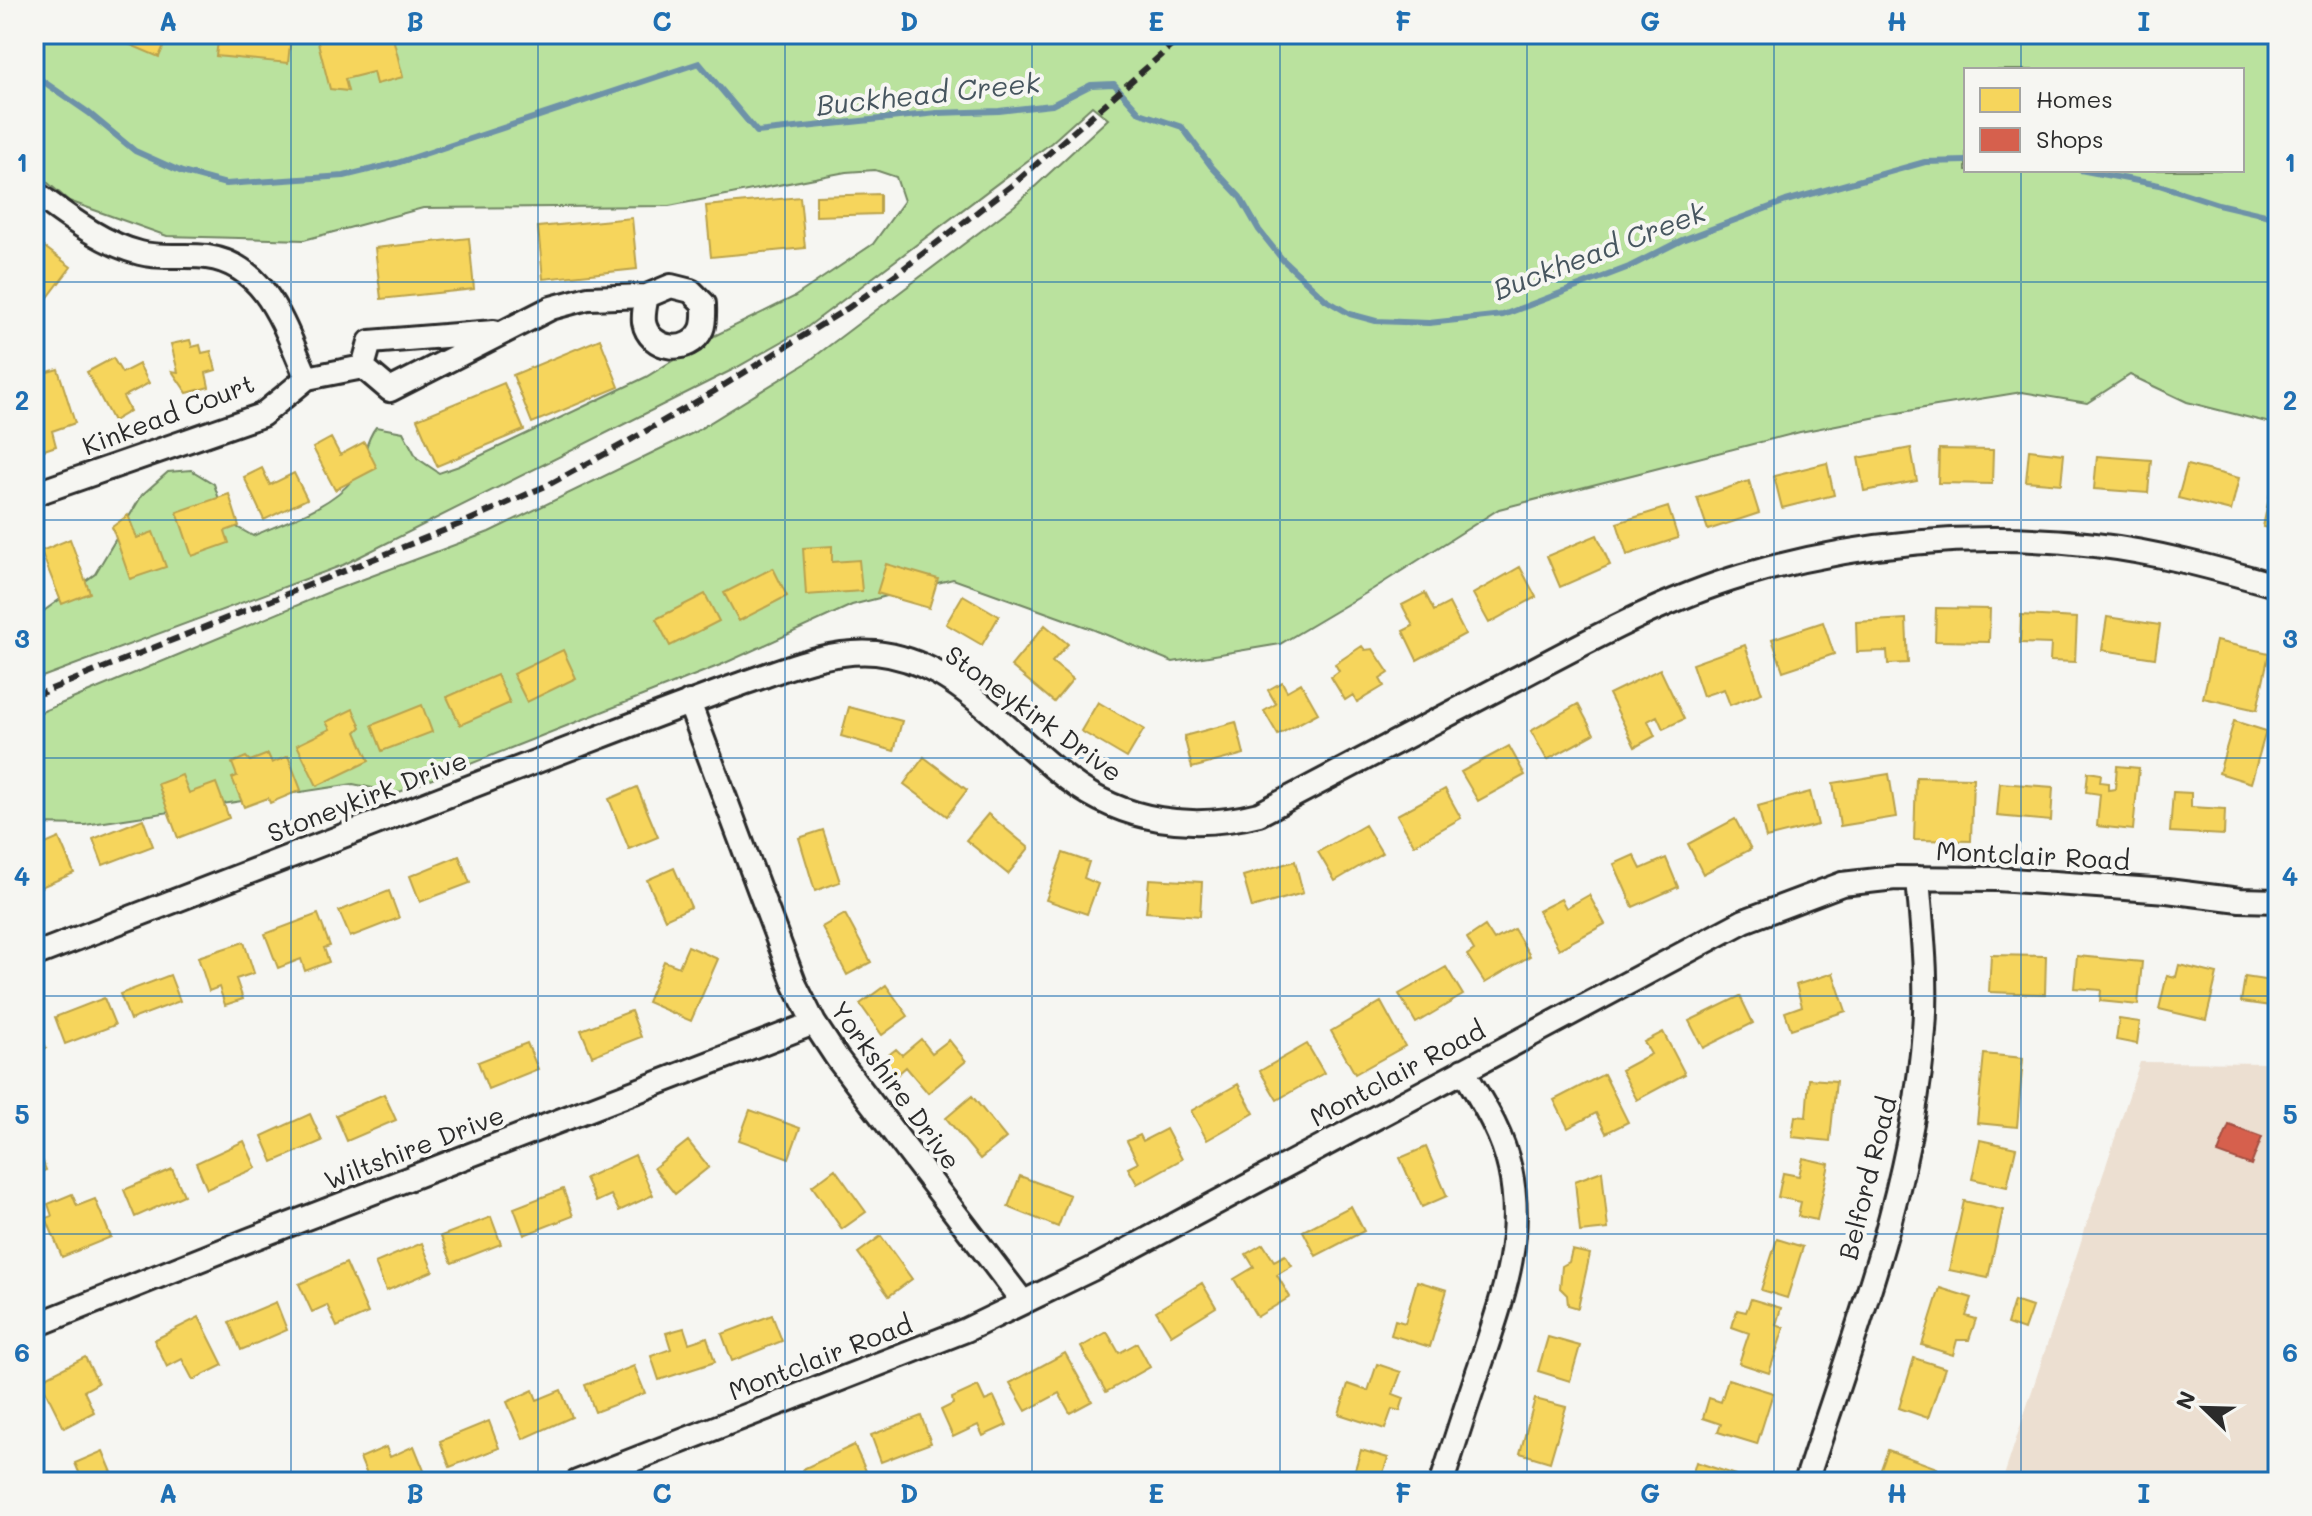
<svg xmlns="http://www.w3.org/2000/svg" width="2312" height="1516" font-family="Mali,sans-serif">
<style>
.built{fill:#ecdfd1}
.green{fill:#bae29e;stroke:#728664;stroke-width:2;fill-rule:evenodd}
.homes{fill:#f6d55c;stroke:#b9a24d;stroke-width:2}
.shops{fill:#d6604d;stroke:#a35043;stroke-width:2}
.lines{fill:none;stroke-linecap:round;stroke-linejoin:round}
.stream{stroke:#6e92a8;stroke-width:6}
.street-casing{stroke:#2b2b2b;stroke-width:28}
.street{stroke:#f6f6f2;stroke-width:22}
.rail{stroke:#2b2b2b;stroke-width:6;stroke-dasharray:12 6;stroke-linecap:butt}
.grid{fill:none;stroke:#1f6fb2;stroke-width:2;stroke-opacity:0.55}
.labels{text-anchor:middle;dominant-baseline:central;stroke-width:8;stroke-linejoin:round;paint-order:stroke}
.street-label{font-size:26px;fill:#2b2b2b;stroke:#f6f6f2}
.water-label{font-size:28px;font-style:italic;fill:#47565f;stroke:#f6f6f2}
.neatline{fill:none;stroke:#1f6fb2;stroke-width:3}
.grid-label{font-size:26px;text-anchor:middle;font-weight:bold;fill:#1f6fb2}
</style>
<rect width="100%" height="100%" fill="#f6f6f2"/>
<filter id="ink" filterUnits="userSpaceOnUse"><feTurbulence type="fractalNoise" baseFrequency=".0125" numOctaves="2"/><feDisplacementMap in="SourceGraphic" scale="16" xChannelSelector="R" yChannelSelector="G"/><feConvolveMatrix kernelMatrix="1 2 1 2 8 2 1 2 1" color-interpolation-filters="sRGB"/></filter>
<g filter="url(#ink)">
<path class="built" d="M2140,1062L2278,1063V1482H2002Z"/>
<path class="green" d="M34,34H2278V425L2187,402L2130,375L2087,403L2022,392L1924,408L1800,432L1499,509L1373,589L1280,644L1173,662L1092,629L953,579L852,605L723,664L397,793L353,784L85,825L34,824V715L329,592L489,532L693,433L805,364L1014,206L1108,119L1092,106L1051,143L806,328L734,369L343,565L34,680V618L95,574L142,495L168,472L191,470L214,484L226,521L253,536C284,522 331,507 353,479C366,463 363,443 376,427L403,432L417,458L439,473L459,466L646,377L708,339L794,297L873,244L904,201L896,177L875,170L846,172L669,206L423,208L304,240L167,236L69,201L34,171ZM1966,70H2242V170H1966Z"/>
<path class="homes" d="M114,34H169L159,57L112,37Z
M219,34H291L288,63L216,56Z
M336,34H392L403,77L376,84L373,72L345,79L348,91L330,89L317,39Z
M880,194V214L816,216V196Z
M800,197L805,248L711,257L706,206Z
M632,218L637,269L543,279L538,227Z
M469,238L474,289L381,299L375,248Z
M34,239L71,267L40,308L34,304Z
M600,339L619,387L532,423L513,375Z
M190,340L192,347L200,345L202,353L211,351L216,370L206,373L209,387L187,393L172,371L178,372L171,344Z
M113,358L122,373L139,364L149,383L123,397L130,411L113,421L87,372Z
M58,369L75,423L52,431L56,446L35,453L34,376Z
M504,383L524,430L437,466L417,419Z
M331,438L340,455L364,442L377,468L335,490L313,448Z
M1911,448L1917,481L1864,491L1858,458Z
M1939,449L1993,450L1992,484L1938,483Z
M2029,450L2064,454L2061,484L2026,481Z
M2097,456L2151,460L2148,493L2094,489Z
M1827,463L1834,495L1782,508L1774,476Z
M2187,465L2239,478L2231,511L2178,498Z
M262,468L270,485L294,473L307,499L264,520L244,477Z
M1749,481L1759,513L1708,530L1697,498Z
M2270,493L2278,494V530L2263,527Z
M229,494L239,526L225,531L229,543L192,556L177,512Z
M1668,507L1678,538L1627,555L1617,523Z
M128,515L137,538L153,532L166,567L130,579L112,527Z
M1597,535L1610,565L1560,587L1547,556Z
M70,539L90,593L62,604L41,551Z
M832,546V562L859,560L862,591L806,595L803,548Z
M886,564L938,579L929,608L877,593Z
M1520,567L1536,597L1489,623L1473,594Z
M773,568L787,596L739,621L724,593Z
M1425,593L1434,611L1449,603L1465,634L1417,660L1403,631L1413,626L1402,605Z
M705,594L719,621L670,646L656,619Z
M963,595L999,616L982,645L946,624Z
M1936,608L1990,609L1989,642L1935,641Z
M2021,615L2077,618L2075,662L2050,661L2051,644L2020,643Z
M2107,617L2160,625L2155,658L2102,650Z
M1906,619L1908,663L1888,664L1887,651L1857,652L1856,622Z
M1823,622L1834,654L1783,671L1772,639Z
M1045,625L1068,644L1052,662L1073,679L1054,702L1011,666Z
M2216,641L2269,653L2257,710L2203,698Z
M1745,645L1762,693L1730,705L1724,689L1703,696L1692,664Z
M1362,646L1365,650L1373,649L1389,673L1380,679L1384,686L1357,702L1353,695L1345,700L1331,677L1339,671L1335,664Z
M563,650L576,678L527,702L513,674Z
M1660,669L1684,719L1663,729L1657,716L1648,721L1655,736L1635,747L1609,694Z
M497,675L510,703L460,725L447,697Z
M1282,682L1287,691L1301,683L1318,713L1278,735L1264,711L1276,704L1268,690Z
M1098,702L1144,729L1127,758L1081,731Z
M1578,704L1594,734L1547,760L1531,731Z
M422,705L432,732L382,751L372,725Z
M849,707L902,721L894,751L841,736Z
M353,709L361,727L356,732L369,761L317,786L297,745L330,729L326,722Z
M2234,721L2266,731L2251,783L2219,773Z
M1236,722L1244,754L1192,768L1184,736Z
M1509,746L1525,775L1478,801L1461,772Z
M268,754L272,763L288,756L301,790L270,803L268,798L244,807L232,778L237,776L232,763L246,757L250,761Z
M924,757L967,790L947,816L904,784Z
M2117,766L2139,768L2133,830L2097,826L2100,794L2086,792L2088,772L2101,774L2100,782L2108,783V790L2115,789Z
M1889,774L1896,817L1840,826L1833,783Z
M182,775L189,793L216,783L229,818L178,838L158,784Z
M1916,777L1973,778L1971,841L1914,840Z
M2000,783L2053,787L2051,821L1997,816Z
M637,787L658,837L629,849L609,799Z
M1445,789L1461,818L1414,845L1397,815Z
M1810,792L1818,825L1766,838L1758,806Z
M2173,792L2191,793V807L2225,809L2224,835L2170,832Z
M988,814L1029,848L1008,874L966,840Z
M143,819L153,846L103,865L93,839Z
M1735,819L1751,849L1703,874L1688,844Z
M1365,825L1382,853L1335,881L1318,852Z
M823,830L840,882L815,891L799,838Z
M59,838L74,873L34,890V849Z
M1063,853L1089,862L1084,878L1098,884L1087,914L1046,900Z
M1634,855L1641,869L1666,858L1678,887L1633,907L1614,864Z
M459,856L470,883L420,902L410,876Z
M1295,861L1303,893L1252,908L1243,876Z
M674,868L691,907L665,919L647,880Z
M1149,879L1202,882L1200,916L1146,912Z
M389,891L399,918L350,937L339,911Z
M1589,895L1605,924L1559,949L1538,911L1561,899L1566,908Z
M318,914L330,946L324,948L329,962L305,971L301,959L278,968L265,934Z
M845,914L871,962L847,975L822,927Z
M1485,926L1494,940L1514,929L1530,956L1485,983L1467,955L1474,950L1467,938Z
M244,942L254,973L236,979L243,999L225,1005L219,987L209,991L198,957Z
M688,946L718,959L691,1021L647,1002L664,961L679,967Z
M1991,955L2046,956L2045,994L1989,992Z
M2077,956L2142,962L2138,1005L2100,1001L2101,990L2074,988Z
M2179,965L2217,974L2206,1020L2159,1009L2167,975L2176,977Z
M1446,967L1463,995L1416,1023L1399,994Z
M1833,973L1846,1011L1791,1029L1785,1012L1802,1006L1796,985Z
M170,975L180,1001L130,1020L120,994Z
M2245,977L2278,982V1007L2241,1002Z
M886,985L908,1016L882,1035L860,1004Z
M1740,996L1753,1023L1703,1048L1689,1021Z
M104,998L115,1025L65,1044L55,1017Z
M1381,1002L1405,1046L1355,1074L1331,1031Z
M631,1011L641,1037L592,1056L581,1030Z
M2119,1019L2140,1022L2137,1044L2116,1040Z
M35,1021L46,1048L34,1053V1022Z
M1663,1032L1685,1074L1637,1100L1621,1070L1651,1054L1644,1042Z
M921,1039L932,1053L949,1040L966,1061L928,1093L906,1067L889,1082L876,1065L896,1049L902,1055Z
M527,1043L538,1069L488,1089L478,1062Z
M1307,1044L1324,1073L1277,1100L1260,1071Z
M1984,1054L2023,1058L2017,1127L1977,1123Z
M1604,1074L1628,1122L1606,1133L1596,1113L1568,1128L1554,1100Z
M1809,1079L1836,1081L1830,1141L1792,1137L1795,1116L1806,1117Z
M1238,1084L1254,1113L1207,1140L1191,1111Z
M384,1094L396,1120L347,1141L336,1115Z
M972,1096L1006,1138L980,1159L946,1118Z
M750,1110L800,1128L789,1158L739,1140Z
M310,1114L322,1141L273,1162L262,1136Z
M1166,1129L1182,1159L1137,1184L1128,1168L1138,1163L1127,1141L1140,1135L1143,1141Z
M1980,1140L2016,1148L2007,1187L1972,1179Z
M244,1141L256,1168L207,1189L196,1163Z
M688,1141L709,1167L675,1194L654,1168Z
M1426,1147L1447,1196L1422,1207L1400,1158Z
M38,1149L46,1170L34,1175V1151Z
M635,1155L653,1195L619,1211L611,1195L596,1202L585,1178Z
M1803,1158L1829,1164L1817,1220L1798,1216L1801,1202L1778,1197L1783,1173L1799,1176Z
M172,1169L184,1195L135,1217L124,1190Z
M835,1169L866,1212L842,1229L812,1186Z
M1602,1171L1608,1229L1580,1232L1575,1181Z
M1020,1176L1070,1195L1058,1227L1008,1207Z
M563,1189L573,1216L524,1235L514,1208Z
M72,1194L77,1206L95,1199L111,1237L62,1257L46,1218L52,1216L48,1204Z
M1964,1201L2003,1210L1988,1278L1949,1270Z
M1351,1206L1364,1231L1316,1256L1303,1231Z
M491,1217L501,1244L452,1263L441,1236Z
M881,1236L912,1279L889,1296L858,1253Z
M1777,1239L1803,1247L1787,1298L1761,1290Z
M422,1243L433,1271L386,1291L375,1263Z
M1263,1244L1274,1261L1285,1255L1292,1266L1277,1275L1290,1297L1257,1317L1234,1279L1254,1267L1246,1254Z
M1572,1250L1590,1254L1578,1308L1568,1305L1567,1295L1560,1288L1562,1266L1569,1262Z
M346,1263L368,1313L337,1327L327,1305L312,1312L299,1284Z
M1417,1281L1447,1290L1430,1347L1391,1335L1395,1320L1405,1323Z
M1202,1283L1216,1307L1171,1335L1156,1311Z
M1940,1288L1972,1298L1966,1316L1976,1319L1969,1340H1957L1953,1355L1922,1345Z
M1751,1299L1781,1308L1776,1325L1784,1328L1769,1373L1739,1363L1749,1333L1732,1327L1737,1310L1746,1312Z
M2014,1301L2032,1307L2024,1330L2007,1324Z
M276,1302L287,1330L241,1350L229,1322Z
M772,1315L782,1341L732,1361L722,1334Z
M199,1317L223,1365L193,1380L182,1359L167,1367L154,1340Z
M684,1328L689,1343L707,1337L715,1362L659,1380L651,1356L671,1349L666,1333Z
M1107,1332L1119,1353L1137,1343L1150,1367L1106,1392L1081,1347Z
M1548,1337L1580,1346L1570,1381L1538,1371Z
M1065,1353L1092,1401L1070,1413L1059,1393L1026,1411L1010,1383Z
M85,1357L98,1383L84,1391L94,1412L64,1428L40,1380Z
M1914,1358L1945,1368L1928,1418L1899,1408Z
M1377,1364L1401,1372L1393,1394L1404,1398L1400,1411L1392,1409L1385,1429L1339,1414L1348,1384L1368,1391Z
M634,1366L645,1393L595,1412L585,1385Z
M1728,1379L1773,1393L1757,1444L1718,1432L1721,1424L1703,1418L1709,1398L1721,1402Z
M978,1386L985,1401L994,1397L1007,1425L983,1436L978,1425L953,1437L941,1410L953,1404L952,1398Z
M533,1390L537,1400L561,1390L572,1417L523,1439L507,1402Z
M1535,1399L1566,1407L1550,1462L1520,1453Z
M921,1416L931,1443L881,1462L871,1435Z
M489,1421L499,1448L450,1467L440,1441Z
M854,1445L867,1473L848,1482H809L803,1469Z
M414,1446L425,1473L405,1482H370L360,1458L386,1447L390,1457Z
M1361,1450L1388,1458L1380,1482H1351Z
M1888,1450L1937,1468L1932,1482L1877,1480Z
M103,1451L116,1482H83L75,1463Z
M1696,1462L1736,1475L1734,1482H1701L1691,1479Z"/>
<path class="shops" d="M2229,1125L2262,1137L2251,1165L2218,1153Z"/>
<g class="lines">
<path class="stream" d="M34,75L89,113L135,151L182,172L226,184L344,176L397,163L699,63L757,132L937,113L999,111L1052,105L1091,85L1114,84L1140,113L1182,127L1211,166L1240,197L1259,230L1282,259L1326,300L1350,314L1376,321L1429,323L1503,315L1629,267L1682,240L1786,201L1925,162L1966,161
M2080,170L2159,185L2218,204L2278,218"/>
<defs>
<path id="street" d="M34,192C66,215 100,243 140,253C162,259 184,254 207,257C268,265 285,330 307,378
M671,286L691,291L704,304C704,312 705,321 702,329C690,356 649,351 644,322C643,313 645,305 647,296Z
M363,367L370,342L494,332
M34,494L262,415L307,378L363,367L390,390L551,308L588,298L647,296
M689,702L795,985L814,1023L837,1058L1023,1302
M34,955C217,884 401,814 584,743C636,723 688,703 741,684C785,669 829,649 876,653C923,658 959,684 993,714C1018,736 1042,760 1069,780C1124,822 1193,831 1259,814C1345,769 1431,724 1516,679C1590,640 1662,600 1742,576C1855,542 1977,531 2095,545C2157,552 2218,569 2278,586
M34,1326L249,1240L814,1023
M577,1482L966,1330L1092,1269L1744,921L1842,884L1895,878L1997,879L2167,891L2240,900L2278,901
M1442,1482C1455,1441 1468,1400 1482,1360C1503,1296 1525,1237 1510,1169C1502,1132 1482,1102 1463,1070
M1806,1482C1854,1334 1913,1186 1924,1030C1928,979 1922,929 1918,878"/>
</defs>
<use href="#street" class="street-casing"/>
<use href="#street" class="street"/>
<path class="rail" d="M34,696L465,522L550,484L627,442L713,392L848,308L903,269L1016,182L1185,34"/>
</g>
</g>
<path class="grid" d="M291,34V1482M538,34V1482M785,34V1482M1032,34V1482M1280,34V1482M1527,34V1482M1774,34V1482M2021,34V70M2021,170V1482M34,282H2278M34,520H2278M34,758H2278M34,996H2278M34,1234H2278"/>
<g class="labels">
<g class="street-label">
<text transform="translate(168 414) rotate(-21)">Kinkead Court</text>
<text transform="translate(1034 713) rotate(36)">Stoneykirk Drive</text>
<text transform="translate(367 796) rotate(-21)">Stoneykirk Drive</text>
<text transform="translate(2033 855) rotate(3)">Montclair Road</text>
<text transform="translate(1397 1073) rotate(-28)">Montclair Road</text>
<text transform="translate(896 1085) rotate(54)">Yorkshire Drive</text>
<text transform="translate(414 1147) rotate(-21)">Wiltshire Drive</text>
<text transform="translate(1867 1178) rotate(-76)">Belford Road</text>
<text transform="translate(820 1357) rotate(-21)">Montclair Road</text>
</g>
<g class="water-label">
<text transform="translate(928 93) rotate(-6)">Buckhead Creek</text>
<text transform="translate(1599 250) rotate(-21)">Buckhead Creek</text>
</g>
</g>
<rect width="2312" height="1516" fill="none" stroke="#f6f6f2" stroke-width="88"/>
<rect x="1964" y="68" width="280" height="104" fill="#f6f6f2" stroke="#a5a5a2" stroke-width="2"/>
<rect x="1980" y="88" width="40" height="24" fill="#f6d55c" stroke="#a5a5a2" stroke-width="2"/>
<text x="2036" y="108" font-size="24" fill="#2b2b2b">Homes</text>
<rect x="1980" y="128" width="40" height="24" fill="#d6604d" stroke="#a5a5a2" stroke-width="2"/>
<text x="2036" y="148" font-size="24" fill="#2b2b2b">Shops</text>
<g transform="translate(2204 1408) rotate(293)" stroke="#f6f6f2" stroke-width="6" paint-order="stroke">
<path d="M0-6L14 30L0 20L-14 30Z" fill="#2b2b2b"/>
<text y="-12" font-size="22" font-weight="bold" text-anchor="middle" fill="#2b2b2b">N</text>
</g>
<rect x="44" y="44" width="2224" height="1428" class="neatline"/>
<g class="grid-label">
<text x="168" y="31">A</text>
<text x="415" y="31">B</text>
<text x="662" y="31">C</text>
<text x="909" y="31">D</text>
<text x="1156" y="31">E</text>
<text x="1403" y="31">F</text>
<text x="1650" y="31">G</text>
<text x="1897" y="31">H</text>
<text x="2144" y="31">I</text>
<text x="22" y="172">1</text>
<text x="2290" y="172">1</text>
<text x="22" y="410">2</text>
<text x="2290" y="410">2</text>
<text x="22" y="648">3</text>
<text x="2290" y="648">3</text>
<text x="22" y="886">4</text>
<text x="2290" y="886">4</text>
<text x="22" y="1124">5</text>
<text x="2290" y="1124">5</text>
<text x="22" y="1362">6</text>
<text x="2290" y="1362">6</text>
<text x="168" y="1503">A</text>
<text x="415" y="1503">B</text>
<text x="662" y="1503">C</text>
<text x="909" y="1503">D</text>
<text x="1156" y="1503">E</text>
<text x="1403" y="1503">F</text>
<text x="1650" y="1503">G</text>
<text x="1897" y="1503">H</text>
<text x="2144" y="1503">I</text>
</g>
</svg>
